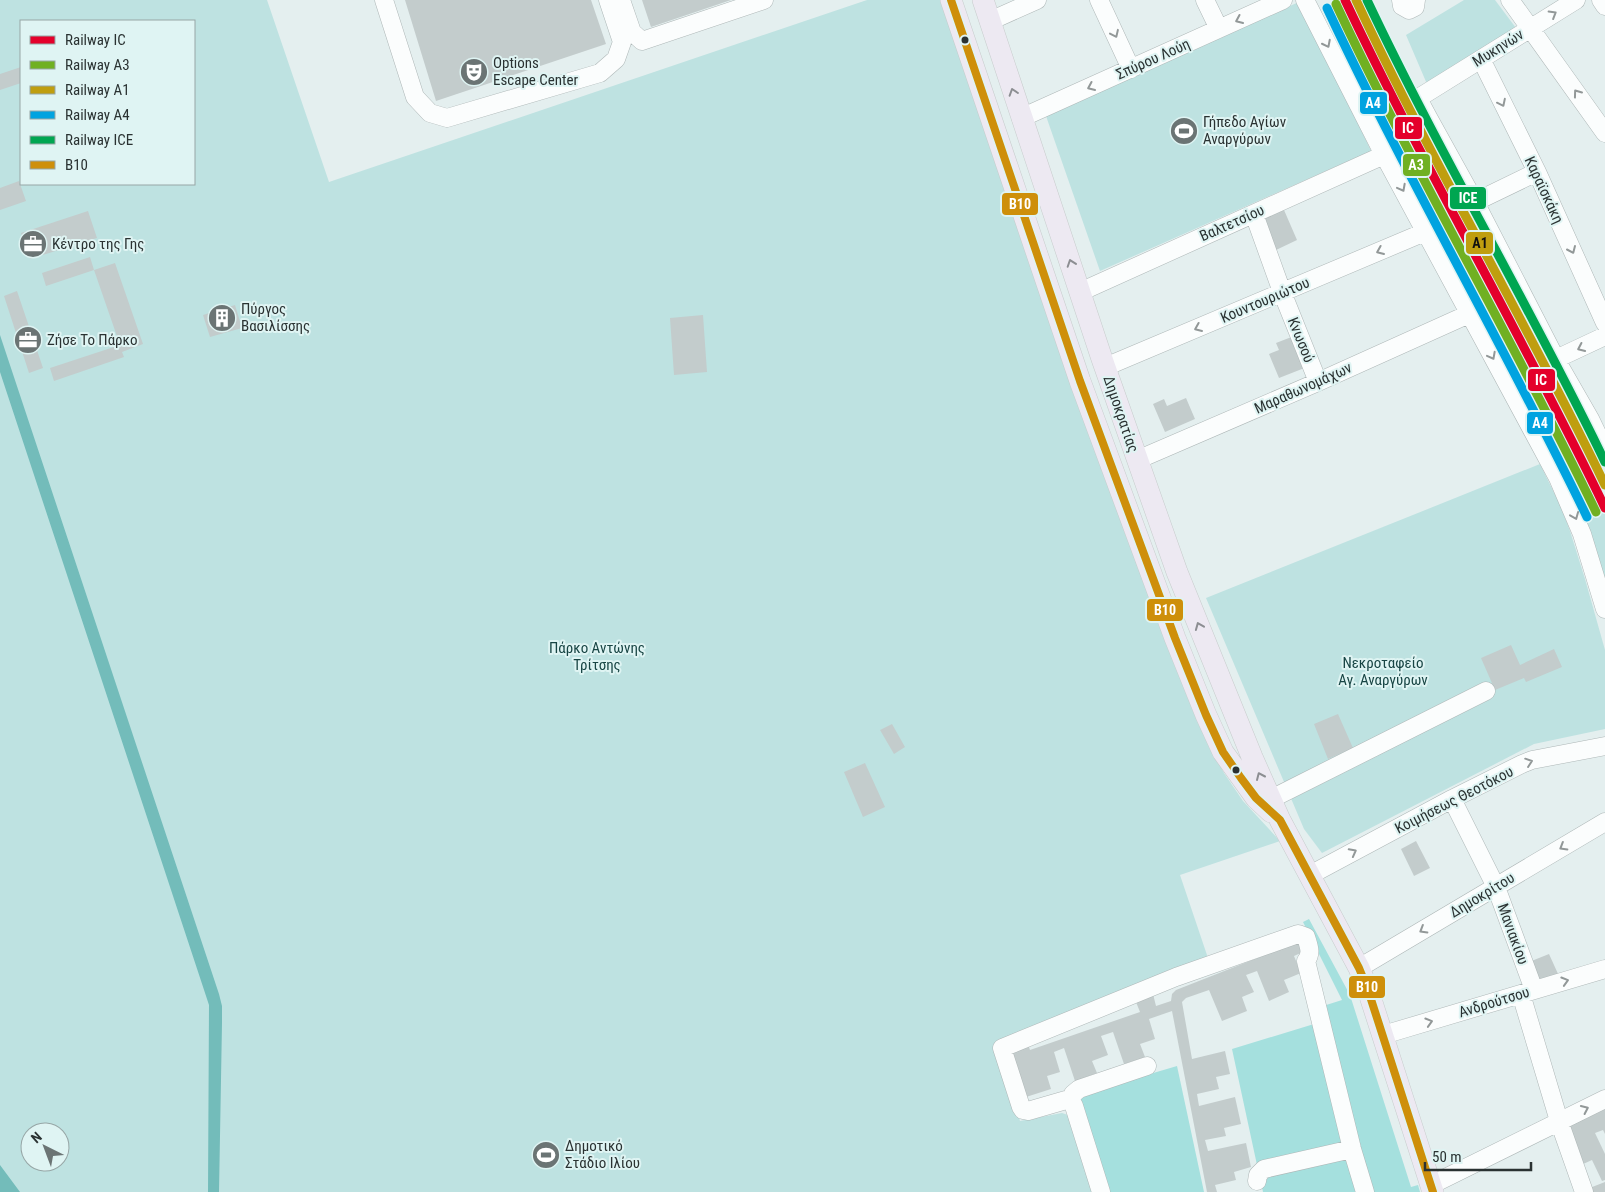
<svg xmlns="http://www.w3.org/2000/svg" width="1605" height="1192" font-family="'Roboto Condensed',sans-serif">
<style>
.green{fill:#bee2e1;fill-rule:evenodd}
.forest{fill:#a5e0de}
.water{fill:#73bcba}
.building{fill:#c3cccc}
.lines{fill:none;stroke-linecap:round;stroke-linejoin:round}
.minor-casing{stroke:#aeb7b7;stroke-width:19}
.major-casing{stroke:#c7cccc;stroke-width:22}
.minor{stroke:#fbfdfd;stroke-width:18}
.major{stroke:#ede9f2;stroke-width:21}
.bus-1-casing{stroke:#dff4f3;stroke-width:11}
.bus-1{stroke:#ce8f0a;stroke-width:8}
.rail-1-casing{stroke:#dff4f3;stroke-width:12}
.rail-2-casing{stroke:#dff4f3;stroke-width:12}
.rail-3-casing{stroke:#dff4f3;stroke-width:12}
.rail-4-casing{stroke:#dff4f3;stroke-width:12}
.rail-5-casing{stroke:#dff4f3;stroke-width:12}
.rail-1{stroke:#e4002b;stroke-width:9}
.rail-2{stroke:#70b022;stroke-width:9}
.rail-3{stroke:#bf9e0f;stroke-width:9}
.rail-4{stroke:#00a3e0;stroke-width:9}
.rail-5{stroke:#00a651;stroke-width:9}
.oneway{stroke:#929898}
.oneway2{stroke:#8c8e92}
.bus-dot{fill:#2a3232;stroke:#dff4f3;stroke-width:2}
.labels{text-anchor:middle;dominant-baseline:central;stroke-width:4;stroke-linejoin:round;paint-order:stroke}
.street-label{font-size:15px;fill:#2a3232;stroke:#dff4f3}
.poi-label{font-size:15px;fill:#2a3232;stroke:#dff4f3;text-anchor:start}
.park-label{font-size:15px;fill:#184544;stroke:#dff4f3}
.line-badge{stroke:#dff4f3;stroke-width:2}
.badge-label{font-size:14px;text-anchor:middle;font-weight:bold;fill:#fff}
.pale-badge-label{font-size:14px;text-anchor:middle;font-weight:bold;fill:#111}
</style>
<rect width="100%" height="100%" fill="#e4efef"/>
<path class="green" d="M0,0H267L329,182L867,0H942L1126,536L1184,687L1205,735L1224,773L1243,801L1280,841L1180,875L1209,961L996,1044L1020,1121L1062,1113L1071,1116L1096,1192H0ZM21,21H194V184H21ZM30,1132H60V1162H30Z
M1464,0H1495L1516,28L1427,84L1406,35Z
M1301,1L1371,151L1100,271L1046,116Z
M1539,378L1581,458L1605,514V586L1517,386Z
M1540,464L1561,507L1570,531L1585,579L1605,650V729L1534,744L1322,853L1304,829L1206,598Z"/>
<path class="forest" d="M1309,919L1350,995L1411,1187L1418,1185L1420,1192H1371L1320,1007L1342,1000L1303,922Z
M1314,1024L1345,1143L1257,1165L1232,1049Z
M1177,1066L1204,1192H1104L1076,1098L1079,1095Z
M1348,1157L1361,1192H1263L1261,1182L1264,1177Z"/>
<path class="water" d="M0,335L219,994L222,1006V1023L219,1192H208L209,1005L0,372Z
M0,1165L20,1192H0Z"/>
<path class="building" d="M405,0H591L606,44L436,101Z
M642,0H731L651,27Z
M21,67V83L0,90V74Z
M19,181L26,201L0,210V188Z
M1284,210L1297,240L1276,250L1263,219Z
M88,211L97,238L30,259L21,233Z
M90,257L94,270L46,286L42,273Z
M115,263L143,344L122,352L124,357L54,381L50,368L120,345L94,270Z
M17,291L43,368L29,373L4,296Z
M235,305L242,328L210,337L203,315Z
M703,315L707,372L674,375L670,318Z
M1294,336L1307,367L1279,378L1269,354L1279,350L1276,343Z
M1186,398L1195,419L1165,432L1153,404L1164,399L1167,406Z
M1511,645L1520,665L1554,649L1562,667L1526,682L1524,678L1495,690L1481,658Z
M1338,714L1353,748L1328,759L1314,724Z
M892,724L905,747L894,754L880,730Z
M865,763L885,807L863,817L844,772Z
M1416,841L1430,868L1414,876L1401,849Z
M1301,941L1305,951L1294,956L1301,973L1284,980L1289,992L1269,1001L1257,971L1246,975L1254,992L1242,997L1247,1011L1222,1021L1209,990L1186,998L1182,1002L1192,1059L1225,1051L1230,1074L1216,1077L1219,1089L1197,1094L1199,1106L1235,1097L1241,1124L1224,1128L1226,1136L1205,1140L1208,1151L1246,1143L1251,1167L1234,1172L1236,1180L1215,1185L1217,1192H1207L1172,1011L1149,1019L1155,1039L1140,1044L1145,1057L1124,1064L1113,1032L1101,1036L1108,1055L1092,1061L1097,1073L1075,1081L1064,1048L1054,1052L1060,1072L1047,1076L1051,1089L1026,1097L1010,1051L1028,1044L1030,1050L1140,1012L1134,997L1152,990L1156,1006L1171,1001L1172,994L1176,990Z
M1549,954L1559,976L1539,985L1529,962Z
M1605,1106V1134L1603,1130L1595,1133L1605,1154V1180L1602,1181L1592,1160L1581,1165L1564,1123Z
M1605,1182V1192H1588L1587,1189Z"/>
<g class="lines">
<defs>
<path id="minor" d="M384,0L415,97L430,113L447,118L600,73L616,59L622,42L608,0
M621,0L632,32L642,41L764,0
M1099,0L1131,69
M1205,0L1219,29
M1305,0L1384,155L1558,478L1582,534L1605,609
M1401,0L1402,6L1409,10L1415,7L1416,0
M1510,0L1605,133
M1576,0L1420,97L1422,106L1429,119L1475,202L1559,365L1590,419L1605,450
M1601,0L1605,6
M990,21L1037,0
M1481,59L1537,172L1605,323
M1021,118L1283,0
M1475,202L1537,172
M1254,214L1282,292L1318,382
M1080,292L1384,155
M1556,359L1605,336
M1105,367L1425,232
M1137,460L1318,382L1469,314
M1271,799L1486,691
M1452,799L1496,887L1534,990
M1310,875L1452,799L1522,764L1532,760L1605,746
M1359,968L1605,822
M1521,994L1559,1121L1584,1192
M1383,1035L1605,969
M1071,1101L1073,1094L1079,1089L1147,1066
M1257,1181L1258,1175L1264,1169L1352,1149
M1431,1185L1605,1099
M1101,1192L1074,1106L1071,1101L1066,1100L1028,1111L1023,1110L1021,1107L1002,1048L1176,977L1298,934L1306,937C1309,947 1312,953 1306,961L1352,1149L1365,1192"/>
<path id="major" d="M951,0L1080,381L1175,638L1206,715L1223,752L1256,798L1271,812
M983,0L1102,359L1177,572L1252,757L1280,820L1359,968L1368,990L1433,1192"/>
</defs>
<use href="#minor" class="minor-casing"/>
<use href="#major" class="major-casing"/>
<use href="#minor" class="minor"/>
<use href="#major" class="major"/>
<defs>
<path id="bus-1" d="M951,0L1080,381L1175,638L1206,715L1223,752L1241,778L1256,798L1280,820L1359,968L1368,990L1433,1192"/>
</defs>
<use href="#bus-1" class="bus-1-casing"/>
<use href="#bus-1" class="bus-1"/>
<defs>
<path id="rail-1" d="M1345,0C1426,172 1523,336 1605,508"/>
<path id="rail-2" d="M1336,4C1417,177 1514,341 1596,512"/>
<path id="rail-3" d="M1356,0C1433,165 1526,321 1605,485"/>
<path id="rail-4" d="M1327,8C1408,181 1504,345 1587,517"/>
<path id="rail-5" d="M1367,0C1441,157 1530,306 1605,462"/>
</defs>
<use href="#rail-1" class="rail-1-casing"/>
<use href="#rail-2" class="rail-2-casing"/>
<use href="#rail-3" class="rail-3-casing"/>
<use href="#rail-4" class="rail-4-casing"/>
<use href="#rail-5" class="rail-5-casing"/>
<use href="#rail-1" class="rail-1"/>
<use href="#rail-2" class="rail-2"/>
<use href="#rail-3" class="rail-3"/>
<use href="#rail-4" class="rail-4"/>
<use href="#rail-5" class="rail-5"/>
</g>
<defs><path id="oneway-chevron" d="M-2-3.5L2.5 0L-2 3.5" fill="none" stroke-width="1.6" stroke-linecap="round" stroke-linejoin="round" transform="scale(1.25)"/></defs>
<g class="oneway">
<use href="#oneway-chevron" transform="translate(1553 14) rotate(-31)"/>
<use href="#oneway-chevron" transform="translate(1239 20) rotate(156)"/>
<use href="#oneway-chevron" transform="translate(1115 34) rotate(65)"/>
<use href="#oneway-chevron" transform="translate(1327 44) rotate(63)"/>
<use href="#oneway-chevron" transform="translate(1091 87) rotate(156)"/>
<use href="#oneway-chevron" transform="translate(1577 93) rotate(-126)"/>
<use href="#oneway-chevron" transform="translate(1502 103) rotate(64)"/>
<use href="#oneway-chevron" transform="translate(1402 188) rotate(62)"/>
<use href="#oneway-chevron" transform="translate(1572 250) rotate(66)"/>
<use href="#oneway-chevron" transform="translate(1380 251) rotate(157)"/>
<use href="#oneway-chevron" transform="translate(1198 328) rotate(157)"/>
<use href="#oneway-chevron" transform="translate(1581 348) rotate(155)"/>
<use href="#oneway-chevron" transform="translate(1492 356) rotate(62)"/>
<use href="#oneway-chevron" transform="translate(1575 516) rotate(68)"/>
<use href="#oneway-chevron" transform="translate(1529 762) rotate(-19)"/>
<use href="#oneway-chevron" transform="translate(1563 847) rotate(149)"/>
<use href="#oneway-chevron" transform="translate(1353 852) rotate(-28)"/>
<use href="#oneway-chevron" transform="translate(1423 930) rotate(149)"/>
<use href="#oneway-chevron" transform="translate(1565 981) rotate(-17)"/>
<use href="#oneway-chevron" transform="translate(1429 1022) rotate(-17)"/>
<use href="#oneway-chevron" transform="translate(1585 1109) rotate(-25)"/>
</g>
<g class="oneway2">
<use href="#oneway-chevron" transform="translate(1013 92) rotate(-108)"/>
<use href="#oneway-chevron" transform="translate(1071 263) rotate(-109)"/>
<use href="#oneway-chevron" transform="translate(1199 626) rotate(-112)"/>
<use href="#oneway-chevron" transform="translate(1260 776) rotate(-114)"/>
</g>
<defs>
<symbol id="theatre-disc" viewBox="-11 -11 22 22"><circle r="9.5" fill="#6b7474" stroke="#dff4f3"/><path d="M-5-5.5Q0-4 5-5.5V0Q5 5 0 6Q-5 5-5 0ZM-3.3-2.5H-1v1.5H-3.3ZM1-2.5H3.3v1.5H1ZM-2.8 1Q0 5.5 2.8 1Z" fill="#fff"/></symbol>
<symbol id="stadium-disc" viewBox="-11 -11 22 22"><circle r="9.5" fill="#6b7474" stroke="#dff4f3"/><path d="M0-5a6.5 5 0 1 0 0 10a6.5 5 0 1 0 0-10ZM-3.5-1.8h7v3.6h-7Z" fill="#fff"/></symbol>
<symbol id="office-disc" viewBox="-11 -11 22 22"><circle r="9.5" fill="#6b7474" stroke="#dff4f3"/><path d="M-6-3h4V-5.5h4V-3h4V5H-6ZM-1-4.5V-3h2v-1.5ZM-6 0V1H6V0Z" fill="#fff"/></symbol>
<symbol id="building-disc" viewBox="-11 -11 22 22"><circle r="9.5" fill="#6b7474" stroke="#dff4f3"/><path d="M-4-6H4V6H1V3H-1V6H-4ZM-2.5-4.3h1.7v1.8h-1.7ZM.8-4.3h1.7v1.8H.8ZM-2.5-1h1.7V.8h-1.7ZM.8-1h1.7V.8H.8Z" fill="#fff"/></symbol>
</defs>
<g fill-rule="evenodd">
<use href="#theatre-disc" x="458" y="56" width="32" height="32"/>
<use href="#stadium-disc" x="1168" y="115" width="32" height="32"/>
<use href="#office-disc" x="17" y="228" width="32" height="32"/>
<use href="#building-disc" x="206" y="302" width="32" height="32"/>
<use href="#office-disc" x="12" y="324" width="32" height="32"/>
<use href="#stadium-disc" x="530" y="1139" width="32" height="32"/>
</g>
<g class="bus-dot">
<circle cx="965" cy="40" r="4.5"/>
<circle cx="1236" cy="770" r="4.5"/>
</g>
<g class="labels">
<g class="street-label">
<text transform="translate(1498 48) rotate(-32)">Μυκηνών</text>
<text transform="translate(1153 59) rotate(-24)">Σπύρου Λούη</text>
<text transform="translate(1544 190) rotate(65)">Καραϊσκάκη</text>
<text transform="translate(1232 223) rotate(-24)">Βαλτετσίου</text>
<text transform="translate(1265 300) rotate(-23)">Κουντουριώτου</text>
<text transform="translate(1301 340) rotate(68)">Κνωσού</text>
<text transform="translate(1303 388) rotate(-24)">Μαραθωνομάχων</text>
<text transform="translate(1121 414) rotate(71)">Δημοκρατίας</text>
<text transform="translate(1454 800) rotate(-27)">Κοιμήσεως Θεοτόκου</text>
<text transform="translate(1482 895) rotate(-31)">Δημοκρίτου</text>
<text transform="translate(1513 934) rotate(70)">Μανιακίου</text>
<text transform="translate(1494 1002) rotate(-17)">Ανδρούτσου</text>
</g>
<g class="poi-label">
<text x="493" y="63">Options<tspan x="493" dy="17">Escape Center</tspan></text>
<text x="1203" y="122">Γήπεδο Αγίων<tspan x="1203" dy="17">Αναργύρων</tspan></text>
<text x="52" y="244">Κέντρο της Γης</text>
<text x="241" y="309">Πύργος<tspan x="241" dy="17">Βασιλίσσης</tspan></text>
<text x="47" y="340">Ζήσε Το Πάρκο</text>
<text x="565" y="1146">Δημοτικό<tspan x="565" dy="17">Στάδιο Ιλίου</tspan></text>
</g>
<g class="park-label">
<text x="597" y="648">Πάρκο Αντώνης<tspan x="597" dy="17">Τρίτσης</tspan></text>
<text x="1383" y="663">Νεκροταφείο<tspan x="1383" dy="17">Αγ. Αναργύρων</tspan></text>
</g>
</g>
<g class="line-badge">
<rect x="1359" y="91" width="29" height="24" rx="5" fill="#00a3e0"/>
<rect x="1394" y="116" width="29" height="24" rx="5" fill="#e4002b"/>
<rect x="1402" y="153" width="29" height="24" rx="5" fill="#70b022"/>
<rect x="1449" y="186" width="38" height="24" rx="5" fill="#00a651"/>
<rect x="1001" y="192" width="38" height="24" rx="5" fill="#ce8f0a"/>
<rect x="1465" y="231" width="29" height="24" rx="5" fill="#bf9e0f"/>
<rect x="1527" y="368" width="29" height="24" rx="5" fill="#e4002b"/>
<rect x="1526" y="411" width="28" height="24" rx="5" fill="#00a3e0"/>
<rect x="1146" y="598" width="38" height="24" rx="5" fill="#ce8f0a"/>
<rect x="1348" y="975" width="38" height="24" rx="5" fill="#ce8f0a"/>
</g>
<g class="badge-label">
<text x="1373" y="108">A4</text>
<text x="1408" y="133">IC</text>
<text x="1416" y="170">A3</text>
<text x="1468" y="203">ICE</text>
<text x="1020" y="209">Β10</text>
<text x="1541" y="385">IC</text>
<text x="1540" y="428">A4</text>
<text x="1165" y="615">Β10</text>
<text x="1367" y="992">Β10</text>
</g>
<g class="pale-badge-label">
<text x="1480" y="248">A1</text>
</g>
<rect x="20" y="20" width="175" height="165" fill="#dff4f3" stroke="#97a6a6"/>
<rect x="30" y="36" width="25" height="8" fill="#e4002b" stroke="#97a6a6"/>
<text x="65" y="45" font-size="15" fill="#2a3232">Railway IC</text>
<rect x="30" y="61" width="25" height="8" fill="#70b022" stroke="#97a6a6"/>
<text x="65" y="70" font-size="15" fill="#2a3232">Railway A3</text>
<rect x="30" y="86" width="25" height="8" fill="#bf9e0f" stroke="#97a6a6"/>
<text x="65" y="95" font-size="15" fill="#2a3232">Railway A1</text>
<rect x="30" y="111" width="25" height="8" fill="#00a3e0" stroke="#97a6a6"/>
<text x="65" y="120" font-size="15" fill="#2a3232">Railway A4</text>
<rect x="30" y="136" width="25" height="8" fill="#00a651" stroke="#97a6a6"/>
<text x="65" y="145" font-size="15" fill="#2a3232">Railway ICE</text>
<rect x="30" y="161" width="25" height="8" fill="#ce8f0a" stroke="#97a6a6"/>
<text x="65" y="170" font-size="15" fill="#2a3232">Β10</text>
<g transform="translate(45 1147) rotate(318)"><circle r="24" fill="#dff4f3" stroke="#97a6a6"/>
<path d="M0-4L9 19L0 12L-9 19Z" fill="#6b7474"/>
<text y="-8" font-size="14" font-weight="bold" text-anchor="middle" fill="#2a3232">N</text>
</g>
<path d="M1425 1162v8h106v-8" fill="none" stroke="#2a3232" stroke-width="2.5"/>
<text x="1432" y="1162" font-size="15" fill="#2a3232" stroke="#dff4f3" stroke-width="4" paint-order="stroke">50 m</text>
</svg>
